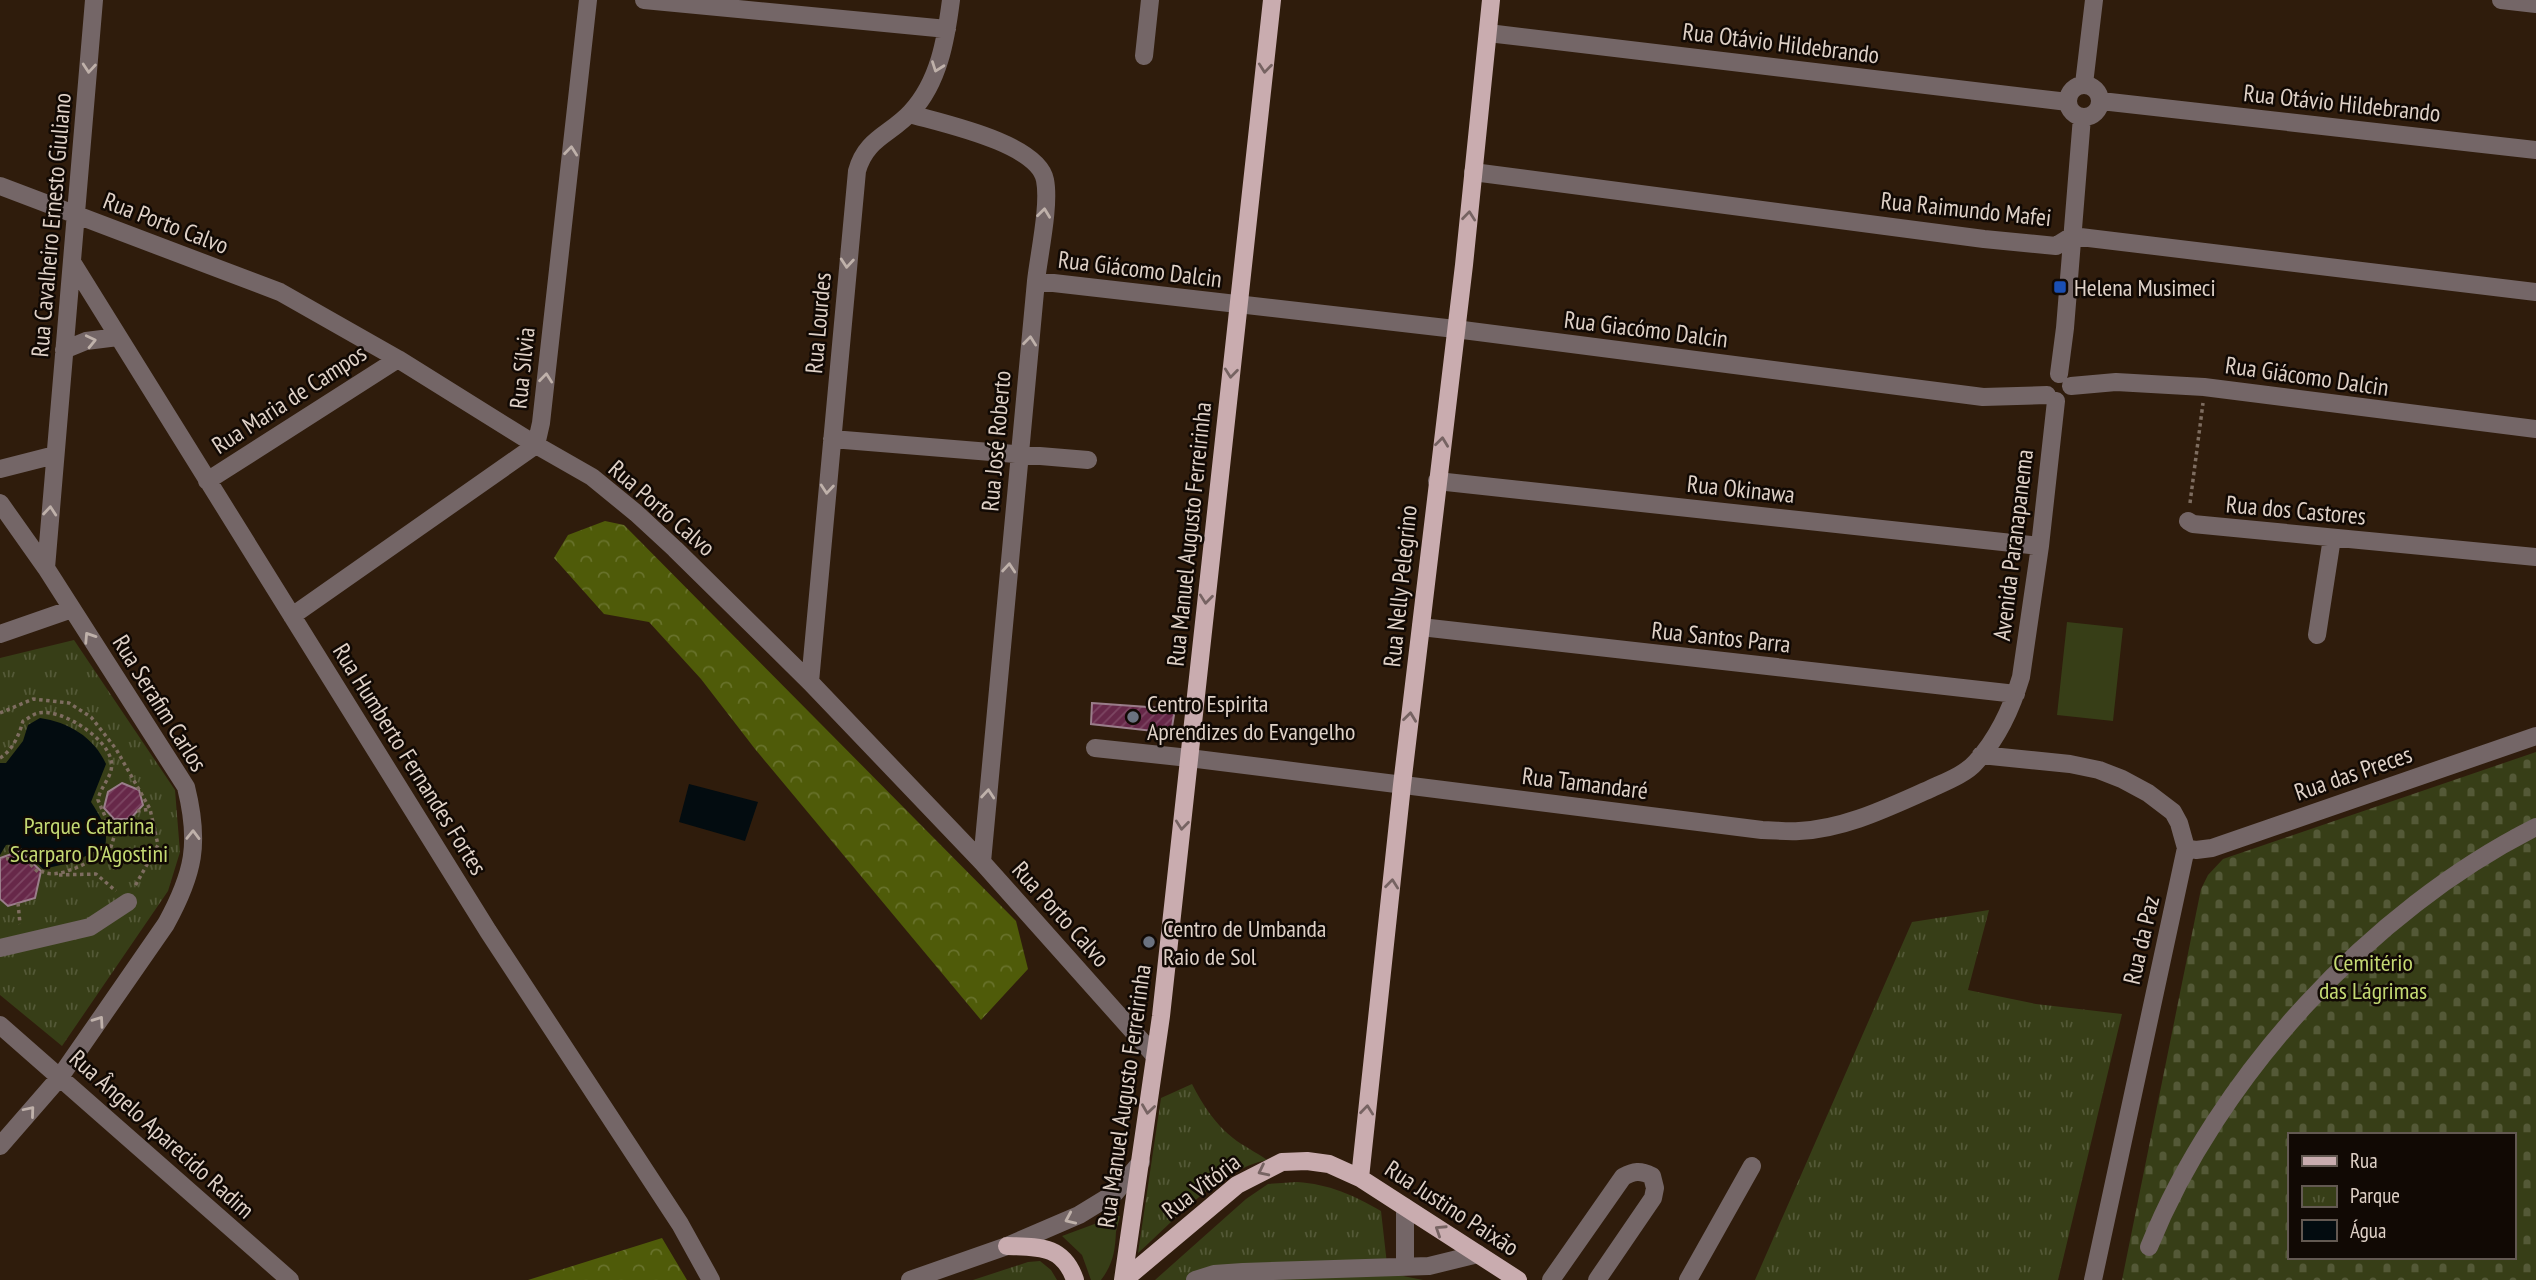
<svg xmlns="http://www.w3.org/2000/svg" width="2536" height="1280" font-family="'PT Sans Narrow',sans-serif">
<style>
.green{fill:#373e17}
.forest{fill:url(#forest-crowns)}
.cemetery{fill:url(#cemetery-stones);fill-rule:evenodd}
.park{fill:url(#park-tufts)}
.water{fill:#030c10}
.building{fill:url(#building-hatch);stroke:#9a7d8a;stroke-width:2}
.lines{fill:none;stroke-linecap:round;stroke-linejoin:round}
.path{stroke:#7e6d60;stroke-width:3.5;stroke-dasharray:3.5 3.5;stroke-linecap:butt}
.minor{stroke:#746667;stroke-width:18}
.major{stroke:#c9acaf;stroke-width:18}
.oneway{stroke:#bfb1aa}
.oneway2{stroke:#766362}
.transit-dot{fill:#1a4fb4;stroke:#110904;stroke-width:2.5}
.worship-dot{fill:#6b7280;stroke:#110904;stroke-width:2.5}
.labels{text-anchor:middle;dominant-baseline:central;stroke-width:5;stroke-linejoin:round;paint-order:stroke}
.street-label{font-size:24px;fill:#dfd1c7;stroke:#110904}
.poi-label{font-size:24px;fill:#dfd1c7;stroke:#110904;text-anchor:start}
.park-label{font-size:24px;fill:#c4d973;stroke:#110904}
</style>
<defs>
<pattern id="forest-crowns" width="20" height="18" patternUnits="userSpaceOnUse" patternTransform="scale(1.75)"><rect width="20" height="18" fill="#4f5b09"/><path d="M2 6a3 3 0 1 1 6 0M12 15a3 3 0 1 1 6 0" fill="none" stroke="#68722b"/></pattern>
<pattern id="cemetery-stones" width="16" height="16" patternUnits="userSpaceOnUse" patternTransform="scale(1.75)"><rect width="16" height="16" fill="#373e17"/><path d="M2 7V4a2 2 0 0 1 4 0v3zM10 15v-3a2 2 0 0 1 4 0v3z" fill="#545937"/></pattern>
<pattern id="park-tufts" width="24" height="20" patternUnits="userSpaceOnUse" patternTransform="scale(1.75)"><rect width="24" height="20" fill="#373e17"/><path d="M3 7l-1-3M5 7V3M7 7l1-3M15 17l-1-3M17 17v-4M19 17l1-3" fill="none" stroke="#545937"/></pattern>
<pattern id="building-hatch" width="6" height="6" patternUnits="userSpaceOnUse" patternTransform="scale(1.75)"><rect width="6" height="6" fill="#672849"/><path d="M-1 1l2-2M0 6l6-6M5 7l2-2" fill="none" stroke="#7c4662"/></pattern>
</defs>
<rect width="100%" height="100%" fill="#2f1c0c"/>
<path class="green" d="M2067,622L2123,628L2113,721L2057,715Z
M1116,1216H1120C1119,1222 1117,1226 1116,1232C1115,1252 1113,1264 1101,1280H1091L1082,1255L1062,1236Z"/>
<path class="forest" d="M605,521L624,525L1016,921L1028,969L981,1020L755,749L701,679L649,622L604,614L554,558L568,535Z
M662,1238L687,1280H528Z"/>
<path class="cemetery" d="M2536,752V1280H2122L2201,889L2208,875L2223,859ZM2289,1135H2513V1257H2289Z"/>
<path class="park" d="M74,640L175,790L180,852L168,891L62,1046L0,995V658Z
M1989,910L1968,990L2036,1004L2122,1014L2058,1280H1755L1912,922Z
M1192,1084C1202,1104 1216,1125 1233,1138C1243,1146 1256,1152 1267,1160C1218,1170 1175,1220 1138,1253L1161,1098Z
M1297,1182C1329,1184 1353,1195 1381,1211L1388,1273L1423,1280H1155L1246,1199L1268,1184Z
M1040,1261L1051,1270L1057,1280H973L1028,1262Z"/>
<path class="water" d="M40,718C68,722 94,737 106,764L91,802C100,816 109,829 105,846L74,862L43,869C32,858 23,843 6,845L0,855V763H6L23,741L28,725Z
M689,784L758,802L745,841L679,822Z"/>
<path class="building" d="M1092,703L1175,709L1171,733L1091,724Z
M122,783L139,790L143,805L130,819H114L104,808L108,792Z
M20,851L41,871L35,898L8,906L0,899V858Z"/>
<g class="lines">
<path class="path" d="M2190,503L2203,403
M0,713L33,699L69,703L91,717L116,749L150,809L158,845L135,886
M0,758C13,750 19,735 23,721C28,719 33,714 38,713C61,708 106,737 111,760C115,775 100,786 98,800L114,837L110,850C94,859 56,883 40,870
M137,811L150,809
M6,859L22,856L39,873
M59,875L96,874L116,891
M18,903L20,924"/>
<path class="minor" d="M644,0L947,29
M2501,0L2536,4
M1488,33L2068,102
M1144,56L1150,0
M2084,84L2094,0
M2068 101a16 16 0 1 1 32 0a16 16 0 1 1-32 0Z
M2101,101L2536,150
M910,114C941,123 1038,143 1045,180C1050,205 1039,254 1036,281L982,862
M1473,172L1984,239L2056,246L2072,236L2536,292
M0,186L280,292L398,359L536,445L592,477L636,513L675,549L810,682L982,862L1155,1056
M72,262L488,931L680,1224L711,1280
M1036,281L1455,329L1983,397L2047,395
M64,350L86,341L118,337
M2059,374L2065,328L2082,117
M2071,386L2116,382L2204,387L2536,429
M832,439L1088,460
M0,469L55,455
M207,481L398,359
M1437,481L2040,546
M0,503L46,568L186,787C200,843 194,873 166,924L60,1077L0,1146
M2188,521L2193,524L2536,557
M46,568L94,0
M292,616L536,445L541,423L588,0
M1421,627L2016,694
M0,634L72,609
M2317,635L2332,538
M810,682L857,171C866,138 890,135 911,112C939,82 946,39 951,0
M1095,748L1189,758L1762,830C1774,830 1787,832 1799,831C1845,829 1889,807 1930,789C1945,782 1966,774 1976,762C1997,739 2012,707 2021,677L2040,546L2056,401
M1981,755L2070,764L2099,770L2122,779L2148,793L2173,812L2179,823L2186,848L2093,1280
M2186,848L2196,850L2212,848L2536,736
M0,948L90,927L128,902
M0,1025L290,1280
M2149,1247C2218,1076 2371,910 2536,827
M1405,1267V1207
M910,1280L1007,1246L1079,1215L1115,1193L1141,1162
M1195,1280L1214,1274L1243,1272L1429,1266L1478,1254
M1551,1280L1623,1177C1634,1171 1640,1170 1652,1176L1655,1188L1653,1198L1597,1280
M1688,1280L1752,1166"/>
<path class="major" d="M1360,1178L1402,785L1464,265L1491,0
M1007,1246C1039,1247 1063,1245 1075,1280
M1123,1280L1161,1016L1272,0
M1124,1280L1237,1185L1282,1162L1307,1161L1329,1164L1360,1178L1518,1280"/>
</g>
<defs><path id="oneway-chevron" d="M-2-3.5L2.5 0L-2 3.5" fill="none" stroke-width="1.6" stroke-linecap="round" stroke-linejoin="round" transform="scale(1.75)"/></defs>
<g class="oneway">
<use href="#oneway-chevron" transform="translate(937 67) rotate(110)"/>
<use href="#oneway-chevron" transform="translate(89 68) rotate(95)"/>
<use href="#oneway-chevron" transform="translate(571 151) rotate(-84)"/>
<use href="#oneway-chevron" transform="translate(1044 213) rotate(-83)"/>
<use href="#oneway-chevron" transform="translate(847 263) rotate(95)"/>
<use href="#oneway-chevron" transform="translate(91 341) rotate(-13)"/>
<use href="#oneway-chevron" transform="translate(1030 341) rotate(-84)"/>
<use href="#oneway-chevron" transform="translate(546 378) rotate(-84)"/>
<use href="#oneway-chevron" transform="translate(827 489) rotate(95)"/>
<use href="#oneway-chevron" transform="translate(50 511) rotate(-85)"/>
<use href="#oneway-chevron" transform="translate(1009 568) rotate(-85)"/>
<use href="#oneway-chevron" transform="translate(89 637) rotate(-123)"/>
<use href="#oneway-chevron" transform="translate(988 794) rotate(-85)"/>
<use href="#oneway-chevron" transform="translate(193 835) rotate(-89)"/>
<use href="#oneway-chevron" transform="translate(99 1021) rotate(-55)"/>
<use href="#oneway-chevron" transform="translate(30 1111) rotate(-50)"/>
<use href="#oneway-chevron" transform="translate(1070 1219) rotate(156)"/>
</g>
<g class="oneway2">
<use href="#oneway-chevron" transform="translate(1265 68) rotate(96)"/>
<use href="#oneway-chevron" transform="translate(1469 216) rotate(-84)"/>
<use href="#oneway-chevron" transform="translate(1231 373) rotate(96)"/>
<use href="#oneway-chevron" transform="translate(1442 442) rotate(-83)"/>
<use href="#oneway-chevron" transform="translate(1206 599) rotate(96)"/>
<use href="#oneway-chevron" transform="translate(1410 717) rotate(-83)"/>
<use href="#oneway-chevron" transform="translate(1182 825) rotate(96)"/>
<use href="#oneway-chevron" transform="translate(1392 884) rotate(-84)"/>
<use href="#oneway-chevron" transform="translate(1148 1109) rotate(98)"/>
<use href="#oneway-chevron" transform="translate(1367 1110) rotate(-84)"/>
<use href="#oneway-chevron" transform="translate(1263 1171) rotate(154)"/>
<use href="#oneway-chevron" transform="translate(1440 1230) rotate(-147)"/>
</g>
<rect class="transit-dot" x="2053" y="280" width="14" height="14" rx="3.5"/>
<g class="worship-dot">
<circle cx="1133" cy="717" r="7"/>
<circle cx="1149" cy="942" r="7"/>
</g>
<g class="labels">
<g class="street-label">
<text transform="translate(1781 43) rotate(7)">Rua Otávio Hildebrando</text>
<text transform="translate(2342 103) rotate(6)">Rua Otávio Hildebrando</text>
<text transform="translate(1966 209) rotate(6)">Rua Raimundo Mafei</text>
<text transform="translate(166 223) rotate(21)">Rua Porto Calvo</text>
<text transform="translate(51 225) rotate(-85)">Rua Cavalheiro Ernesto Giuliano</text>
<text transform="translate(1140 269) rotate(7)">Rua Giácomo Dalcin</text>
<text transform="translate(818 323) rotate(-85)">Rua Lourdes</text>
<text transform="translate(1646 329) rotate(7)">Rua Giacómo Dalcin</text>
<text transform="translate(522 368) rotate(-84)">Rua Sílvia</text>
<text transform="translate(2307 376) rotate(8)">Rua Giácomo Dalcin</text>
<text transform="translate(289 399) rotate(-33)">Rua Maria de Campos</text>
<text transform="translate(996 441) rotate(-85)">Rua José Roberto</text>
<text transform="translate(1741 489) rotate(6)">Rua Okinawa</text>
<text transform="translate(662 508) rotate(41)">Rua Porto Calvo</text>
<text transform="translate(2296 510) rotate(5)">Rua dos Castores</text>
<text transform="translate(1189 534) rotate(-84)">Rua Manuel Augusto Ferreirinha</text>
<text transform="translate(2013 545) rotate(-83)">Avenida Paranapanema</text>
<text transform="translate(1400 586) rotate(-84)">Rua Nelly Pelegrino</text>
<text transform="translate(1721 637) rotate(6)">Rua Santos Parra</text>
<text transform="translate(160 703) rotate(58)">Rua Serafim Carlos</text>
<text transform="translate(410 759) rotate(58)">Rua Humberto Fernandes Fortes</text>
<text transform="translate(2353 773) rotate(-19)">Rua das Preces</text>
<text transform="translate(1585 783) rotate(7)">Rua Tamandaré</text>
<text transform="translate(1061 914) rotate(48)">Rua Porto Calvo</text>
<text transform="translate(2141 940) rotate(-77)">Rua da Paz</text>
<text transform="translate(1124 1096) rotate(-82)">Rua Manuel Augusto Ferreirinha</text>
<text transform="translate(162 1134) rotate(42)">Rua Ângelo Aparecido Radim</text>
<text transform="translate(1201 1186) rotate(-37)">Rua Vitória</text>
<text transform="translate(1452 1208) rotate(33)">Rua Justino Paixão</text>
</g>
<g class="poi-label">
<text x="2074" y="287">Helena Musimeci</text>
<text x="1147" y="703">Centro Espirita<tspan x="1147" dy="28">Aprendizes do Evangelho</tspan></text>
<text x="1163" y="928">Centro de Umbanda<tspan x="1163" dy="28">Raio de Sol</tspan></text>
</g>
<g class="park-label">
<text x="89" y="825">Parque Catarina<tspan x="89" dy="28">Scarparo D'Agostini</tspan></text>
<text x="2373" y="962">Cemitério<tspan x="2373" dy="28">das Lágrimas</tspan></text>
</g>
</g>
<rect x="2288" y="1133" width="228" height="126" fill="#110904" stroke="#635952" stroke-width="2"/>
<rect x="2302" y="1156" width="35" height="10" fill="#c9acaf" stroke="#635952" stroke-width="2"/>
<text x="2350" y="1168" font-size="21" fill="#dfd1c7">Rua</text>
<rect x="2302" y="1186" width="35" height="21" fill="url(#park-tufts)" stroke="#635952" stroke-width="2"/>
<text x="2350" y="1203" font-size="21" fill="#dfd1c7">Parque</text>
<rect x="2302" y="1220" width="35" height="21" fill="#030c10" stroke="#635952" stroke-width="2"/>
<text x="2350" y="1238" font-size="21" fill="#dfd1c7">Água</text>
</svg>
